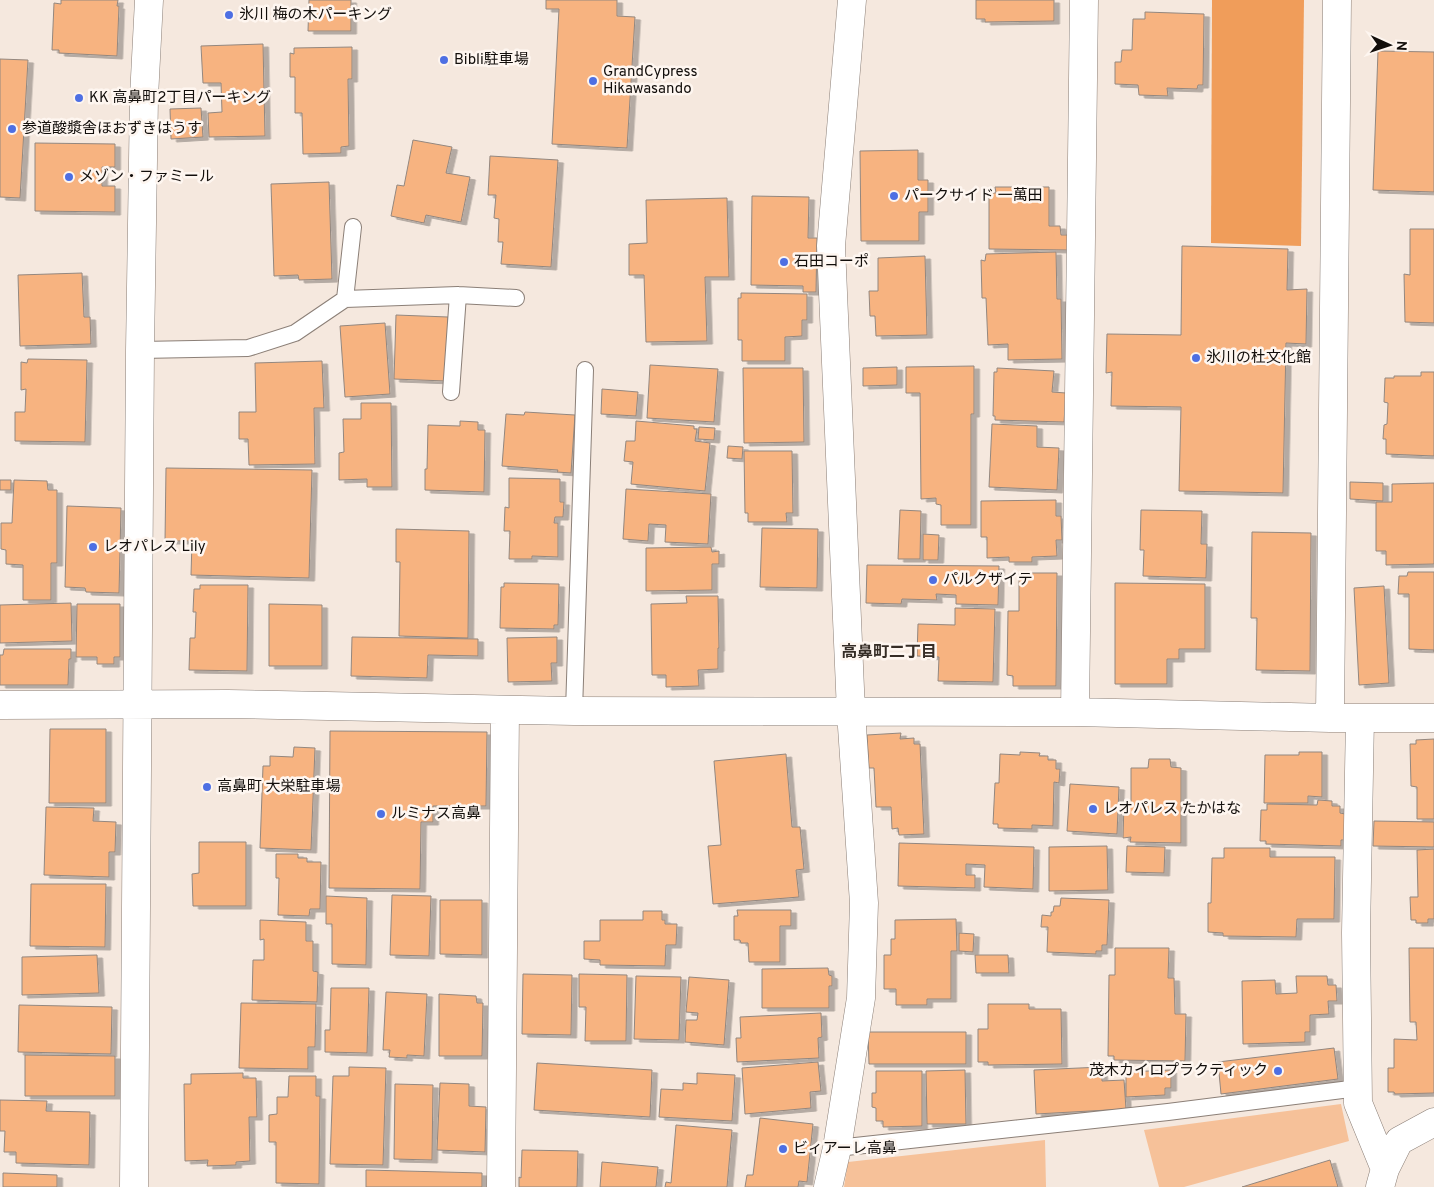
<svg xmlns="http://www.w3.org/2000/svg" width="1434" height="1187" font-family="Overpass,'Noto Sans JP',sans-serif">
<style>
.green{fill:#f6c199}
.forest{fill:#f09d5a}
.building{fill:#f7b380;stroke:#93877f;filter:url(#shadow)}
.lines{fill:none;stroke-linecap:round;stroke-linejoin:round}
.service-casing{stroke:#8b7f77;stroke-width:18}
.minor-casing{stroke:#8b7f77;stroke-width:29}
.service{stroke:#fff;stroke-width:16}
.minor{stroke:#fff;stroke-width:28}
.poi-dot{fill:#4e6fe3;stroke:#fef6f0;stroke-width:2}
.labels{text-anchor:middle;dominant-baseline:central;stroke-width:5;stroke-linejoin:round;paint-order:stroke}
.poi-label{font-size:15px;fill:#120e0b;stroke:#fef6f0;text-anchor:start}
.neighbourhood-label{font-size:16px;font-weight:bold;fill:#362d26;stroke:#fef6f0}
</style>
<defs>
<filter id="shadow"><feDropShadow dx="5.5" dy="3" stdDeviation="0" flood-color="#0004"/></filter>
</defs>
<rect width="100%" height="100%" fill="#f5e8de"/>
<path class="green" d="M1341,1104L1349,1141L1184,1187H1159L1144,1130Z
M1045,1140L1046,1187H844L848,1162Z"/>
<path class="forest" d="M1212,0H1304L1301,246L1211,243Z"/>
<path class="building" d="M61,0H118L117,6H119L117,56L59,53V50H52L54,3L61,4Z
M309,0H351V31H308Z
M546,0H617V16L635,17L627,148L552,144L559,9H546Z
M976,0H1054V21L985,22V19H976Z
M1145,12L1204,14L1203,85H1198L1197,89L1167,88L1168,96L1139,95L1138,85L1115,84V62H1121L1122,50H1132L1133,19H1145Z
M263,44L265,136L209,137L208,113L222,112L221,83H203L201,46Z
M352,47V79H348L349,146L341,147V153L303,154L302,113H295V77H290V53L294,54V48Z
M1378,51L1434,52V192L1373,190Z
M0,59L28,60L20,198L0,197Z
M201,108L203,137L171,139L170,109Z
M413,140L452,147L446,173L470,177L461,222L426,215L424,223L391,216L397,185L404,186Z
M35,143L115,144V167H102V186H115V212L35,211Z
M918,150V180H928V212H919V241H861L860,151Z
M490,156L558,160L551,267L501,264L503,242H498L499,219L494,218L496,195H488Z
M329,182L332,279L299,280L298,275L274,276L271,184Z
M995,187H1049V226H1060L1061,235H1069V250L989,249V193H996Z
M752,196L809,197L808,238H817L816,292H803V286L751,285Z
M727,198L729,277H705L707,341L646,342L644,275H629V244L647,243L646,200Z
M1410,229H1434V323L1405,322L1404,274L1410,275Z
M1182,246L1288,249L1287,290L1307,289L1306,344L1286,343L1283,493L1179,491L1181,407L1111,406L1112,372L1106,373L1107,334L1181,335Z
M1056,252L1057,299H1061L1062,359L1008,360V344L988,345L986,298H982L981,260L985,261L986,254Z
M925,256L927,335L876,336L875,316H870L869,291H878V258Z
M82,273L84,317H90L91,344L20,346L18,275Z
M741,293L807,294V320H802V336L785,337V361H742V340H738V298H741Z
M396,315L448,317L446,381L394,379Z
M385,323L390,394L345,397L340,326Z
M28,359L87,360L85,442L15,441V412H25L26,389L21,390V362L27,363Z
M322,361L324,408H314L315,464L249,465L248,439H239V412H256L255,363Z
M650,365L718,369L714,422L647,418Z
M974,366V414H971V525H941V505L936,504V498L921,499L920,393H906V367Z
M897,367V385L863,386V368Z
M743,368H803L804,442L744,443Z
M997,368L1054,371L1052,392L1066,393L1064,422L995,420V416H993L994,372H997Z
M1421,372H1434V456L1386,454V439H1383L1384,425L1387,424L1388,403L1384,402L1385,378H1394V376H1421Z
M602,389L638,392L636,416L601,414Z
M361,403H391L392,487H367V479L339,480V453L344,452L343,419H361Z
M525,412L575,415L571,473L557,472L558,470L502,466L506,414L524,415Z
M460,421L478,422V430H485L484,492L425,490V469H427L428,425L460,426Z
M636,421L694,426V429H697L695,441L710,443L705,491L631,484L633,462L624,461L626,441H635Z
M992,424L1037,426V447L1059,448L1057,490L989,487Z
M699,427L715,428L714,440L698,439Z
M728,446L743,447L742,459L727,458Z
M744,451H792L793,513H786L787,522H748V513H745Z
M166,468L312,470L309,578L191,575L192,541H165Z
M509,478L560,479V502H564L563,517H555L554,523H558V557L532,556V559H509L510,531H504L505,507L509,508Z
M0,480H11V490H0Z
M14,480L47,481L48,490H57V563H51V600H23V565L6,564V550L1,549V523H12Z
M1350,482L1383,483V501L1350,499Z
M1434,483V564L1386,565V551H1376V502H1392V484Z
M626,489L711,494L708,544L665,542L666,525L649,524L648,541L623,539Z
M1056,500V516H1061L1062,540H1056L1057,556L1032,557V562H1009V557L987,558V537H981V501Z
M67,506L121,508L119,593L86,592L85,588L65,587Z
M900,510L921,511L920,559H898Z
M1141,510L1202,511L1201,544H1207L1206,578L1143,576L1144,550H1140Z
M762,528L818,529L817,588L760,587Z
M396,529L469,531L468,638L399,636L400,562H396Z
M1252,532L1311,533L1310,671L1256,670L1257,618H1251Z
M923,534L939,535L938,560H923Z
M711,547L712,552L719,551V564H712V590L646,591V548Z
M867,565L999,566L998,605L956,604V595L936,594L937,600L902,599L901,604L866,603Z
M1408,572H1434V652V650L1409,649V594H1398L1399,576H1407Z
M1019,573H1057L1056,686H1013V676L1007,675L1008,611H1019Z
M504,583L559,584L558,625H554V629L500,628L501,587H504Z
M1115,583L1205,584V649H1179V659H1167V684H1115Z
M200,585H248L247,671L189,670L190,638H195L196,612H193L194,589H200Z
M1384,586L1389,683L1359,685L1354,588Z
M686,596H718L719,648H718V669L698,670L699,686L666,687V675H652L651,604L687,603Z
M71,603L72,641L0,643V605Z
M77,604H120V657H114V664H97V657H76Z
M269,604L322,605V666H269Z
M955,608L995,609L993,682L938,681L939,657L917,656L918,624L955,625Z
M352,637L478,639V656L428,655L427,678L351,676Z
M557,637V663H551L552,681L508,682L507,638Z
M4,649H71V659H69L68,685H0V655H3Z
M50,729H106V803H49Z
M330,731L487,732L486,806H433V822H421L420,889L329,888Z
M901,733L900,739L914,738V744H920L924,834L899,835L898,828L892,829L891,807H876L874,768H869L867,735Z
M1434,739V819H1417V787L1411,786L1410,744H1416V740Z
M294,747L315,748L311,850L260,848L263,766H270V756L293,757Z
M1020,752L1040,753L1039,756H1048V760H1056V769H1060L1059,783L1054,782L1053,826L1032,825V829L998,828V824H993L995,783H999L1000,754L1020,755Z
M1299,752H1322V797L1308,796V803H1264L1265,755H1299Z
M786,754L792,827H800L804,869L796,870L799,897L713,904L708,846L721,845L714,761Z
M1149,759H1170L1171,767L1181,768V843L1130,842L1131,837L1123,838L1124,803H1131V768H1148Z
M1070,784L1119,787L1117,834L1067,831Z
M1318,800L1332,801V806H1340V813L1345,814L1344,840H1341V846L1266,844V841H1260L1261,810H1267V804L1317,805Z
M46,807L94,808L93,821L116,822L115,852H109V877L44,875Z
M1374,821L1434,822V847L1373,846Z
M199,842H246V906H193L192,874L199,873Z
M899,843L1034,847L1033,889L984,887L985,865L966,864V875H975V888L898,886Z
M1107,846L1108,890L1049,891V847Z
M1127,846L1165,847L1164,873L1126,872Z
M1224,848H1270V857H1335L1334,919H1297L1296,937L1223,936V933L1208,932V903H1211L1212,858H1224Z
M1434,849V919H1428V923H1416V920H1411L1410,897H1418L1417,850Z
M276,854H298V858H307V862H321L320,909H310L309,916L278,915L279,878H276Z
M31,884H106L105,947L30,946Z
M392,895L431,896L429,956L390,955Z
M326,896L367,898L366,965L332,964V924H326Z
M1061,898L1109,900L1107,945H1102V951H1096V954L1047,952L1048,927H1041L1042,915L1051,916V912H1053L1054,906H1060Z
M440,900H482V955L440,954Z
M737,910H791V926H780V962H749L748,943H741L740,940H734V916H738Z
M643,911H662V920H665V924H677L676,945H666L665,966L600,965V960L584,959V941H600V920H643Z
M956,919L957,951H951V999H927V1005H896V989H884V955H891V939H895V920Z
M260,920L306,922V941H313V971L318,972L317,1002L252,1000L253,960H264V939L260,940Z
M959,933L974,934L973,952L959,951Z
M1115,948H1169L1168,978H1174L1175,1014H1186L1185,1061L1114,1060V1056H1108L1109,975H1115Z
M1409,948H1434V1093L1395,1094L1394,1092H1388V1068H1394V1039L1417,1040L1416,1022H1410Z
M97,955L99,993L22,995V957Z
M975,955H1008L1009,973H976Z
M828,968L829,975L832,976V986H829V1008H762V969Z
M523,974L572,975L571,1035L522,1034Z
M579,974L627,975L626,1041H585L586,1007H579Z
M636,976L681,977L679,1040L634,1039Z
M1296,976H1327L1328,985H1336L1337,1001H1328L1329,1014L1310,1015V1032H1305V1042L1243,1044L1242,981L1275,980L1276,994L1297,993Z
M689,977L729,980L724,1045L685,1042L686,1020H697L698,1013L686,1012Z
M331,988H369L367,1053L325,1052V1030H330Z
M386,992L427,994L424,1056L407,1055V1058L389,1057L390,1050H383Z
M439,994L476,996L477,1003H483L482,1056H439Z
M241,1003L316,1004L315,1047H308V1069L239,1068Z
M988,1004H1029V1009H1061L1062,1064L988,1065V1062H978V1029H988Z
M19,1005L112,1007L111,1054L18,1052Z
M821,1013L822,1037L818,1038L819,1058L737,1062L736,1038H741L740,1017Z
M868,1032H966V1064H869Z
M1334,1048L1338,1079L1221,1094L1218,1062Z
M25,1055L115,1056V1096H25Z
M818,1062L821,1091L810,1092L811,1108L745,1114L742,1068Z
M537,1063L652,1070L650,1117L534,1110Z
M349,1067L386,1068L383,1165L330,1164L333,1076H349Z
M1102,1067V1081L1124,1080L1126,1109L1036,1114L1034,1070Z
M965,1070L966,1124H927L926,1071Z
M1171,1070V1088H1165V1095L1126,1097V1072Z
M876,1071H922V1126L883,1127V1121H876V1108L872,1107V1093H876Z
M243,1073V1078H256L257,1117H249L250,1161L236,1162V1165L207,1166L208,1160L185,1161L184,1084H191V1074Z
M697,1073L735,1075L732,1121L659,1117L661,1089L683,1090V1083L697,1084Z
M289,1076H316V1096H320L319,1184L276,1183V1142H269V1115L277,1114V1097H288Z
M440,1083L469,1084V1106L486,1107L485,1152L437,1150Z
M395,1084L433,1085L432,1160L394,1159Z
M0,1100L47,1101L46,1111L90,1112L89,1165L16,1163V1152H4L5,1131H0Z
M760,1118L813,1124L807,1182L799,1181L798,1187H745L747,1175H753Z
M676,1125L732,1130L727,1187H665L666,1182L671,1183Z
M522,1150L578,1151L577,1187H519V1177L521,1178Z
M1330,1160L1338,1187H1242Z
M602,1162L658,1167L656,1187H600Z
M366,1170L482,1173V1187H366Z
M3,1173L57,1175V1187H3Z"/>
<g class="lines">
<defs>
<path id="service" d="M345,299L353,227
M140,350L248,348L295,333L345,299L458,295L516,298
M451,392L458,295
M574,711L585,370
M837,1148L1168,1112L1358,1088"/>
<path id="minor" d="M0,705L228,704L574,711L1075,712L1330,718H1434
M1075,712L1084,0
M1330,718L1337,0
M1360,718L1356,933L1358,1103L1385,1169L1380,1187
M1385,1169L1399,1141L1434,1122
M134,1187L140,350L144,97L149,0
M501,1187L505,710
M828,1187L837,1148L861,998L864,903L851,712L831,246L852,0"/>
</defs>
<use href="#service" class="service-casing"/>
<use href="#minor" class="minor-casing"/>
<use href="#service" class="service"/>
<use href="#minor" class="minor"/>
</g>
<g class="poi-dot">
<circle cx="229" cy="15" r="5"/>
<circle cx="444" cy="60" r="5"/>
<circle cx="593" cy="81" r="5"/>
<circle cx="79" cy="98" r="5"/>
<circle cx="12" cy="129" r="5"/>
<circle cx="69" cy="177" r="5"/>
<circle cx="894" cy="196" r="5"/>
<circle cx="784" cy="262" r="5"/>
<circle cx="1196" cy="358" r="5"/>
<circle cx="93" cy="547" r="5"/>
<circle cx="933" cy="580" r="5"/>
<circle cx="207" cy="787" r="5"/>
<circle cx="1093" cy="809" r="5"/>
<circle cx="381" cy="814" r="5"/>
<circle cx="1278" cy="1071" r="5"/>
<circle cx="783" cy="1149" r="5"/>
</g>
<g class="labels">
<g class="poi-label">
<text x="239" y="15">氷川 梅の木パーキング</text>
<text x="454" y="60">Bibli駐車場</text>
<text x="603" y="72">GrandCypress<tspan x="603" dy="17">Hikawasando</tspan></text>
<text x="89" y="98">KK 高鼻町2丁目パーキング</text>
<text x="22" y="129">参道酸漿舎ほおずきはうす</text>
<text x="79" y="177">メゾン・ファミール</text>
<text x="904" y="196">パークサイド 一萬田</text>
<text x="794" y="262">石田コーポ</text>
<text x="1206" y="358">氷川の杜文化館</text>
<text x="103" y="547">レオパレス Lily</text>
<text x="943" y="580">パルクザイテ</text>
<text x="217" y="787">高鼻町 大栄駐車場</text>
<text x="1103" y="809">レオパレス たかはな</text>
<text x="391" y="814">ルミナス高鼻</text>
<text x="1268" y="1071" text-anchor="end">茂木カイロプラクティック</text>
<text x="793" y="1149">ビィアーレ高鼻</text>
</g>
<g class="neighbourhood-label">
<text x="889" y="653">高鼻町二丁目</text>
</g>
</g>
<g transform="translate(1389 45) rotate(93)" stroke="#fef6f0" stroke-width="4" paint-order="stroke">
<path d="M0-4L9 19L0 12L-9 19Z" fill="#120e0b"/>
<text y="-8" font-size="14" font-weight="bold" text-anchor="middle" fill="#120e0b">N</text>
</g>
</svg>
